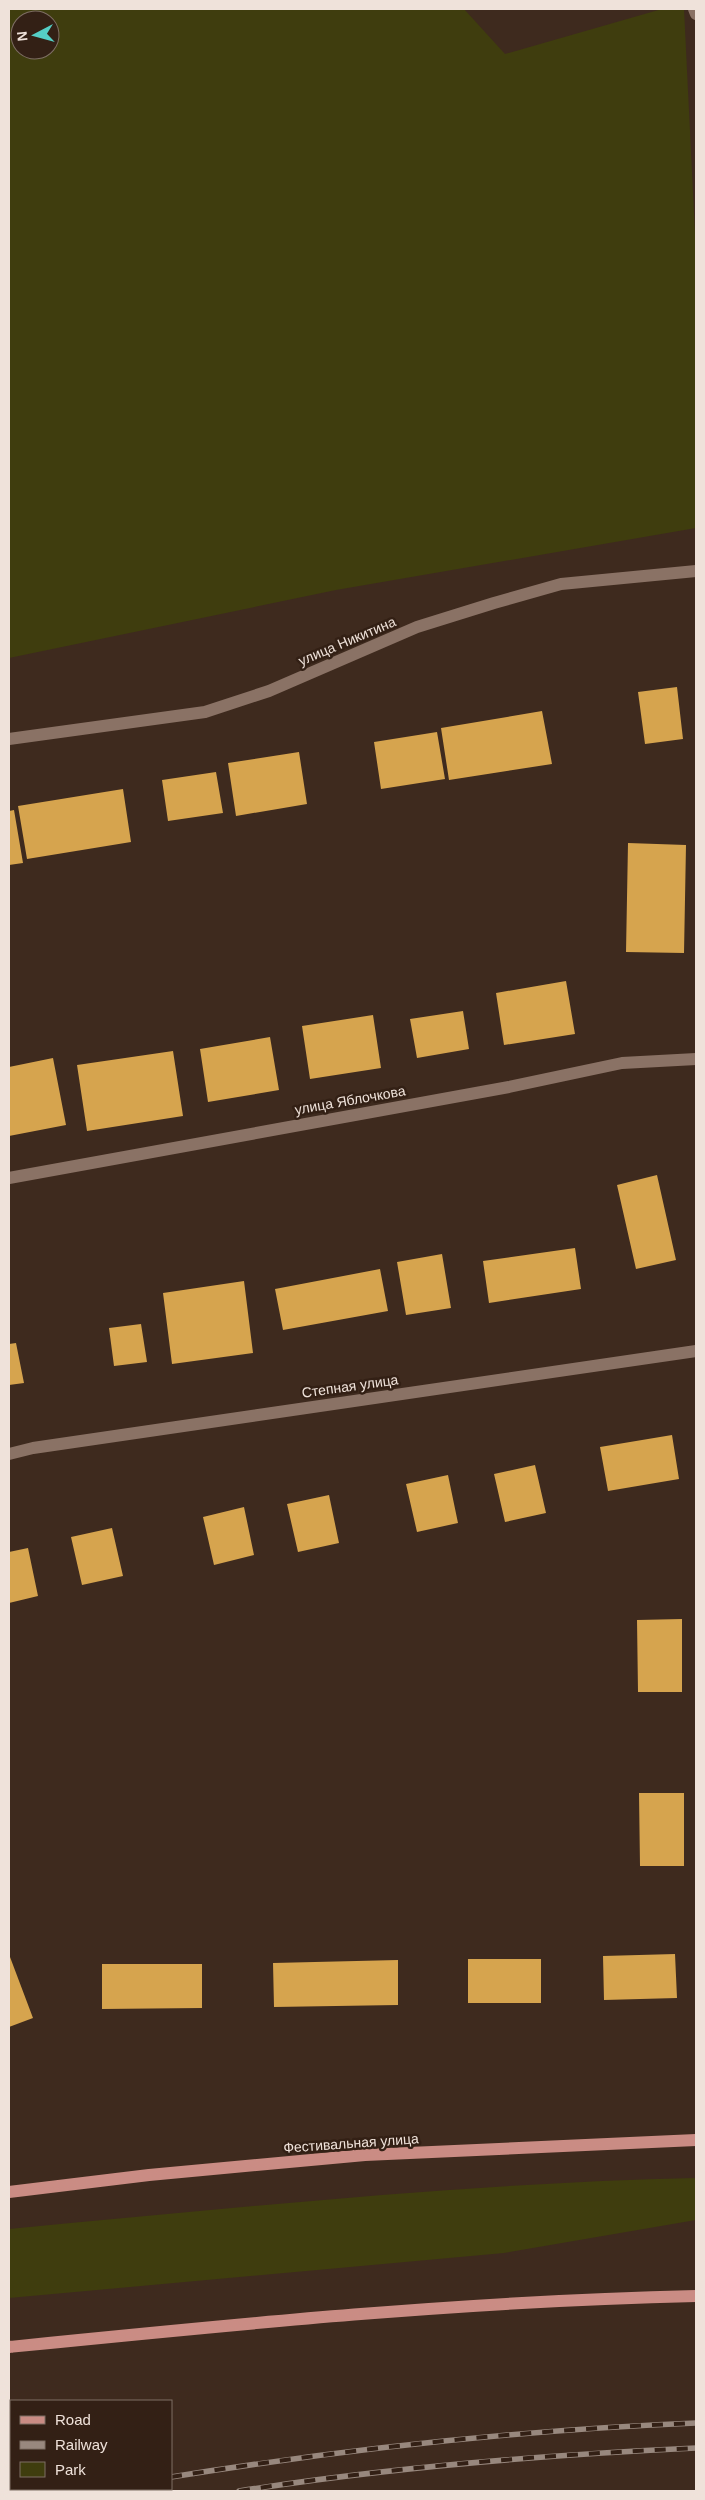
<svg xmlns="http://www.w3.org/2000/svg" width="705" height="2500" font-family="Arial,sans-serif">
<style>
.green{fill:#3f3d0e;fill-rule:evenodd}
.building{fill:#d6a44e}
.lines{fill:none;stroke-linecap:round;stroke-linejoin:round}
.street{stroke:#8a7265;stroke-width:12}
.primary{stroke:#ca8c84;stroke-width:12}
.rail-casing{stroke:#98887e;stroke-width:5.5}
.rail{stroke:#332015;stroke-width:4;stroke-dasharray:11;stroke-linecap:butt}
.labels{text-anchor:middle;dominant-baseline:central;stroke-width:5;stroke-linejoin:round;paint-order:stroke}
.street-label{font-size:14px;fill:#efe2da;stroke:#332015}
</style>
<rect width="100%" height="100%" fill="#3e2a1e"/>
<path class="green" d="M9,9H464L505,54L662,9H684L696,254V528L336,590L9,658ZM20,20H50V50H20Z
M696,2178V2220L504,2253L9,2298V2229C237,2208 467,2183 696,2178Z"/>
<path class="building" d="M677,687L683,739L645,744L638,692Z
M542,711L552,764L449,780L441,728Z
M437,732L445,779L381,789L374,742Z
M299,752L307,804L236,816L228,763Z
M216,772L223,813L168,821L162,780Z
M123,789L131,842L27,859L18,806Z
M14,810L23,863L9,865V811Z
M628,843L686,845L684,953L626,952Z
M566,981L575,1034L504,1045L496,993Z
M463,1011L469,1049L417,1058L410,1019Z
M373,1015L381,1068L310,1079L302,1026Z
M270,1037L279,1090L208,1102L200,1049Z
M173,1051L183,1116L87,1131L77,1065Z
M53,1058L66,1125L9,1136V1067Z
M657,1175L676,1260L636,1269L617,1185Z
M575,1248L581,1289L489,1303L483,1261Z
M442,1254L451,1308L406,1315L397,1262Z
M380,1269L388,1311L283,1330L275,1289Z
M244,1281L253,1353L172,1364L163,1293Z
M141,1324L147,1362L114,1366L109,1328Z
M16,1343L24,1383L9,1385V1344Z
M672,1435L679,1479L608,1491L600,1447Z
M535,1465L546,1513L505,1522L494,1474Z
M448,1475L458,1523L417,1532L406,1484Z
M329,1495L339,1543L298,1552L287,1504Z
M244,1507L254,1555L214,1565L203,1517Z
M112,1528L123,1576L82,1585L71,1537Z
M28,1548L38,1596L9,1603V1552Z
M682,1619V1692H638L637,1620Z
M639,1793H684V1866H640Z
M675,1954L677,1998L604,2000L603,1956Z
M10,1957L33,2018L9,2027V1958Z
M468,1959H541V2003H468Z
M398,1960V2005L274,2007L273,1963Z
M102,1964H202V2008L102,2009Z"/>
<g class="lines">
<path class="street" d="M694,9L696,14
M9,739L205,712L269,691L417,627L494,603L561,584L696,571
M9,1178L509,1087L622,1063L696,1059
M9,1454L33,1448L696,1351"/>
<path class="primary" d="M9,2192L149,2175L365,2155L696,2140
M9,2347C238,2324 466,2301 696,2296"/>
<defs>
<path id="rail" d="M171,2477C346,2449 520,2430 696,2423
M87,2491L101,2489
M239,2491C392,2467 542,2455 696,2448"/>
</defs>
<use href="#rail" class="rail-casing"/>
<use href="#rail" class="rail"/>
</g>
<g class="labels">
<g class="street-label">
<text transform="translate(347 641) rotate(-23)">улица Никитина</text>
<text transform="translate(350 1100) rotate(-10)">улица Яблочкова</text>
<text transform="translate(350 1386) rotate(-8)">Степная улица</text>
<text transform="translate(351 2143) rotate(-4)">Фестивальная улица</text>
</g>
</g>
<rect width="705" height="2500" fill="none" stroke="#efe2da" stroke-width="20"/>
<rect x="10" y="2400" width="162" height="90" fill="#332015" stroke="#7e6e64"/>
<rect x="20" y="2416" width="25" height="8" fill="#ca8c84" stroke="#7e6e64"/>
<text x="55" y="2425" font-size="15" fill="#efe2da">Road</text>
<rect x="20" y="2441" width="25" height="8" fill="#98887e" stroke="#7e6e64"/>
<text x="55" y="2450" font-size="15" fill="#efe2da">Railway</text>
<rect x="20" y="2462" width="25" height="15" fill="#3f3d0e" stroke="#7e6e64"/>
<text x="55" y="2475" font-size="15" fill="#efe2da">Park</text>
<g transform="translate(35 35) rotate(264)"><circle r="24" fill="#332015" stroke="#7e6e64"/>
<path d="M0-4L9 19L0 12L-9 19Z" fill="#55cec5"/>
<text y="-8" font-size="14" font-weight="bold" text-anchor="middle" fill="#efe2da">N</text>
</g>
</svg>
